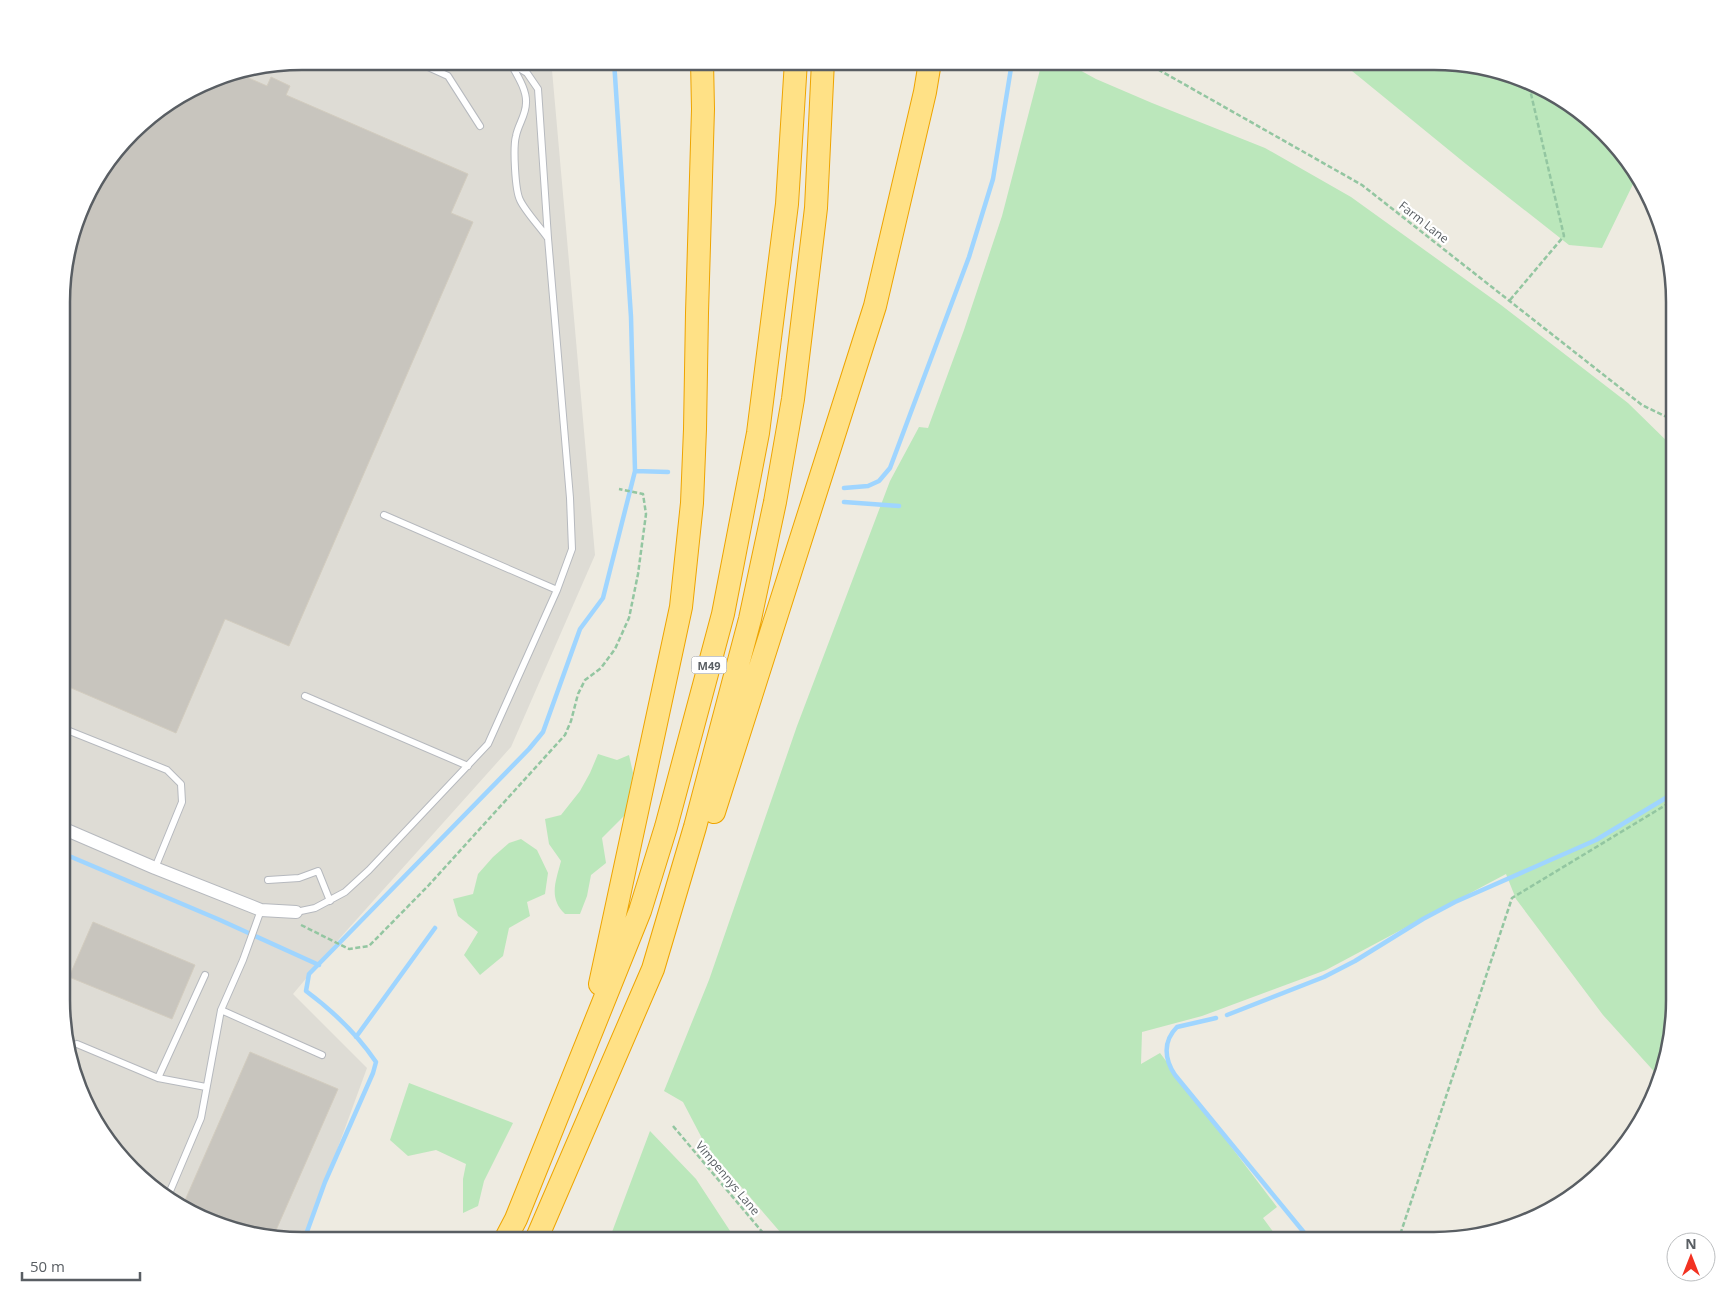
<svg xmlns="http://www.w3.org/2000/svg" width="1736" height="1302" font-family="'Open Sans',sans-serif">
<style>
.industrial{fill:#dedcd5}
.green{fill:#bbe7bb}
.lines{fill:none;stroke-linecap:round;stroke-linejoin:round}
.stream{stroke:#9fd5ff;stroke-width:4.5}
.building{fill:#c8c5be;stroke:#d2ccbf}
.lane-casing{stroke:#b6b9be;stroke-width:8}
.street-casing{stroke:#b6b9be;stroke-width:14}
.highway-casing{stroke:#eea400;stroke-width:24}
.path{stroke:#93c6a1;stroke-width:2.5;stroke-dasharray:5 2.5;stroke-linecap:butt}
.lane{stroke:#fff;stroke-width:6}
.street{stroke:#fff;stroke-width:12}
.highway{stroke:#ffe186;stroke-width:22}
.labels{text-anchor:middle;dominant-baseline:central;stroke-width:4.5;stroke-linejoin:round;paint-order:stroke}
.shield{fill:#fff;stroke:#8b8e92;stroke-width:1}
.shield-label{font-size:11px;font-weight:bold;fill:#595e63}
.street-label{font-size:12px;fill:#595e63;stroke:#fff}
.rim{fill:none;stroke:#595e63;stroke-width:2.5}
</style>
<rect width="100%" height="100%" fill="#eeebe1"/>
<path class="industrial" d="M302,61H534L552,70L595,555L511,747L340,938L293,994L367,1068L304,1240H287L210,1222L144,1181L86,1107L62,1016L63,271L93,182L144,121L225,74Z"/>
<path class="green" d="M1042,62H1065L1096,79L1152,103L1265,148L1351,197L1501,305L1628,403L1675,449L1674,1016L1660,1078L1603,1015L1516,899L1506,874L1326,970L1202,1016L1142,1032L1141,1064L1160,1053L1277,1207L1263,1218L1280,1241L787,1240L706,1146L683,1102L664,1091L709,980L797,726L890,481L919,427L928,428L964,330L1002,216Z
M1341,62H1449L1526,80L1592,121L1636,178L1602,248L1569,245L1466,164Z
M598,754L617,760L629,755L633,773L626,814L602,838L606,863L591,875L587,896L580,914H565C548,898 556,881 561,861L549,844L545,819L561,815L580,791L590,773Z
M521,839L537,850L548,873L545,894L527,902L530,916L509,928L503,956L480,975L464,955L478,932L458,916L453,899L473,894L478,874L493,857L509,843Z
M409,1083L513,1123L484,1181L478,1206L463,1213V1179L466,1164L436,1150L408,1156L390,1140Z
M650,1131L696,1179L736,1240H609Z"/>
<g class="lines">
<path class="stream" d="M635,471L668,472
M844,488L868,486L879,481L890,468L969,257L993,179L1012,62
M844,502L899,506
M62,853L220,920L319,965
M1227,1015L1324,977L1355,961L1423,919L1455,902L1596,840L1674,793
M1216,1018L1177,1027C1163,1041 1164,1059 1175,1075L1311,1241
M356,1037L435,928
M304,1240L325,1182L373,1073L376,1062C357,1034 333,1011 306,991L309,974L529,749L543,732L580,629L603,598L635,471L631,317L614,61"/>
</g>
<path class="building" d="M235,72L267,86L271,77L290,86L286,95L468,174L451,213L473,222L289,646L225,619L176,733L62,684L63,271L93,182L144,121L225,74Z
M93,922L195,965L172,1019L69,977Z
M250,1052L338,1089L273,1237L227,1226L183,1205Z"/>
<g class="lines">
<defs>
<path id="lane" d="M415,61L448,76L480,126
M511,64C517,75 527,90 526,103C526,115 518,125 516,136C513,147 515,190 520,200C525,211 540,227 547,237
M384,515L557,590
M305,696L468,766
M62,728L167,770L181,784L182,802L155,868
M268,880L299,878L318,871L330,901
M296,912L315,908L345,892L369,870L488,744L557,590L572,549L570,498L548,238L538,89L527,73L507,61
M221,1010L322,1055
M77,1044L158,1078L206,1087
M158,1078L205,975
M168,1196L201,1118L221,1010L243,960L261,910"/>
<path id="street" d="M62,828L155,868L261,910L296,912"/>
<path id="highway" d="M714,812L875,306L925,92L930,62
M600,984L681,607L692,503L695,429L697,313L703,109L702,61
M505,1240L516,1219L640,911L666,827L723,614L758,433L787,204L796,61
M536,1240L653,969L695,827L750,619L775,502L793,399L816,208L823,61"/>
</defs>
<use href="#lane" class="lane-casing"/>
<use href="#street" class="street-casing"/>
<use href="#highway" class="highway-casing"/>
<path class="path" d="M1145,62L1362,185L1642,405L1675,421
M1510,300L1564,236L1528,81
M301,925L349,949L369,946L428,886L565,735L571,721L578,694L585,680L601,668L615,649L629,618L638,574L646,514L643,494L619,489
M673,1126L769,1240
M1398,1241L1512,898L1674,800"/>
<use href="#lane" class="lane"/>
<use href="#street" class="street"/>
<use href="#highway" class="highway"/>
</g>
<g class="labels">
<rect class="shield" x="691.5" y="656.5" width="35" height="17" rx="4"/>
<g class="shield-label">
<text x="709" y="665">M49</text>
</g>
<g class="street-label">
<text transform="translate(1424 222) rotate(38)">Farm Lane</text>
<text transform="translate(728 1178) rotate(50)">Vimpennys Lane</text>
</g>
</g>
<path d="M0 0H1736V1302H0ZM302 70H1434A232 232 0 0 1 1666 302V1000A232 232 0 0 1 1434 1232H302A232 232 0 0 1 70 1000V302A232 232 0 0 1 302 70Z" fill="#fff" fill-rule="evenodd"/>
<path class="rim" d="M302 70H1434A232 232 0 0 1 1666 302V1000A232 232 0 0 1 1434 1232H302A232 232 0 0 1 70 1000V302A232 232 0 0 1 302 70Z"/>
<g transform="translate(1691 1257)"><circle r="24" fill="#ffffff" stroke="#bdbfc1"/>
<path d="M0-4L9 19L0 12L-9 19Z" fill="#f23222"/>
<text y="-8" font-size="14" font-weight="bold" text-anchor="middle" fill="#595e63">N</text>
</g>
<path d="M22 1272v8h118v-8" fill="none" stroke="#595e63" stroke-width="2.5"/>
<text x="30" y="1272" font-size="15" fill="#595e63" stroke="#ffffff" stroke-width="4" paint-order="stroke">50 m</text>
</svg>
